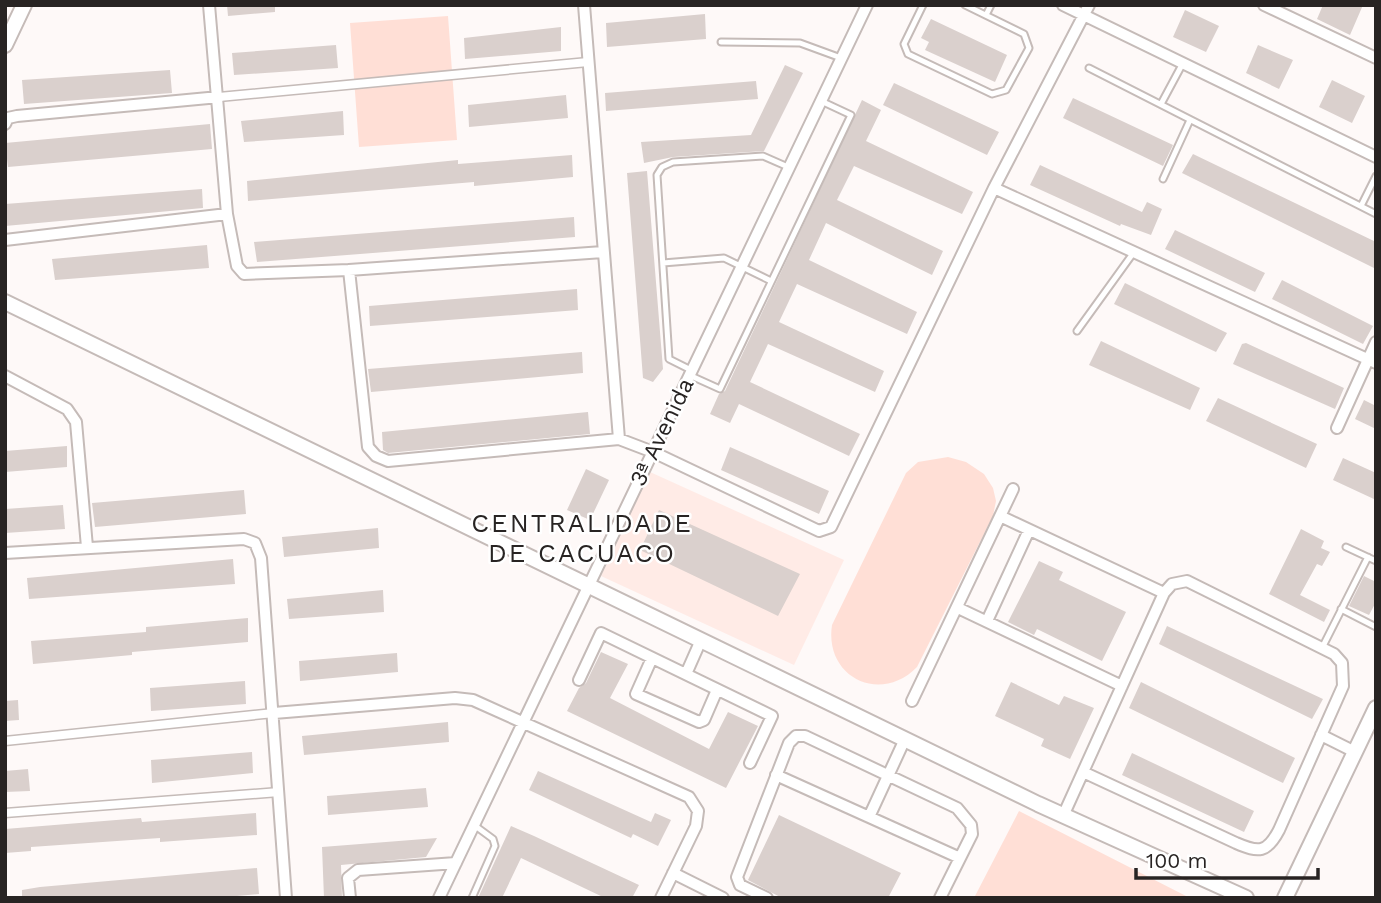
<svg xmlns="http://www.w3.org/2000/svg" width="1381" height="903" font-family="'Work Sans',sans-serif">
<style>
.built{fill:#ffebe6}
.green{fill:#ffdfd6}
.building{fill:#dad0cd}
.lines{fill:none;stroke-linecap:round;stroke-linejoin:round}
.service-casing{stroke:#c5bbb8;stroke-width:9}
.pedestrian-casing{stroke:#c5bbb8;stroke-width:11}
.minor-casing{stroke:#c5bbb8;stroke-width:14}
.tertiary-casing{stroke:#c5bbb8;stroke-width:18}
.service{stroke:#fff;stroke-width:5}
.pedestrian{stroke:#fff;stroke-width:8}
.minor{stroke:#fff;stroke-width:10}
.tertiary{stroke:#fff;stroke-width:14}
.labels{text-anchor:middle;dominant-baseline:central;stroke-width:5;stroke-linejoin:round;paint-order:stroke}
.street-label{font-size:23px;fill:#282423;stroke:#fff}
.quarter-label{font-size:26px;letter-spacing:2px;fill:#282423;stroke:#fff}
</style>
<rect width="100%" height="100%" fill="#fef9f8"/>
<path class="built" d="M650,472L844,560L794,665L601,576Z"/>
<path class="green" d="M448,16L457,140L359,147L350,23Z
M948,457L966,462L984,474L993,488L996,501L993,516L917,667C880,705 824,677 832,625L906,473L918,462Z
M1019,811L1190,898H974Z"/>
<path class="building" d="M227,5H275V12L228,16Z
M1323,5H1363L1350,35L1317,19Z
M1185,10L1219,26L1206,52L1173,37Z
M705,14L706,39L607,47L606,23Z
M931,19L1007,55L995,82L925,50L929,42L921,38Z
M561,27V51L465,59L464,38Z
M336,45L338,68L234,75L232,53Z
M1258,45L1293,60L1279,89L1246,73Z
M785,65L803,73L764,151L673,157L644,163L641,142L751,135Z
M170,70L172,93L24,104L22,80Z
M1332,80L1365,96L1352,123L1319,107Z
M756,81L758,99L606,111L605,93Z
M894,83L999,132L987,155L883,105Z
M566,95L568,118L469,127L468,105Z
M1073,98L1173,145L1163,166L1063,118Z
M862,100L881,110L866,141L973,192L962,214L854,166L837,200L943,251L932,275L826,223L809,260L917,312L907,334L797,284L779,322L884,371L875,392L768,344L750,382L860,434L849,456L739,404L730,423L710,414L719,394L725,391Z
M343,111L344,135L244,142L241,121Z
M210,124L212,149L8,167L5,143Z
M1193,154L1376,242V269L1182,173Z
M572,155L573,177L474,186V182L248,201L247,181L458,160V164Z
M1040,165L1142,212L1147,202L1162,209L1151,235L1121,224L1120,226L1030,185Z
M647,171L663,369L653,382L643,378L627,173Z
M202,189L203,208L5,226V204Z
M574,217L575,237L360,254L257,262L254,242Z
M1175,230L1265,273L1255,292L1165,249Z
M207,245L209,268L55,280L52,259Z
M1282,280L1373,326L1363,344L1272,299Z
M1125,283L1227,333L1216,352L1114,304Z
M577,289L578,310L370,326L369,306Z
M1101,341L1200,388L1190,410L1089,365Z
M1246,343L1344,388L1335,409L1233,364L1242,344Z
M582,352L583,373L371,392L368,369Z
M1218,398L1317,444L1306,468L1206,421Z
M1364,400L1376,406V429L1355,419Z
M588,412L590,434L388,453L383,450L382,432Z
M67,446V467L5,472V451Z
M730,447L829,491L819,514L721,470Z
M1343,458L1376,473V500L1333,480Z
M586,469L609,480L590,520L567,510Z
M244,490L246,514L95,527L92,503Z
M63,505L65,529L5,533V509Z
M659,510L800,574L778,616L640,550Z
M378,528L379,548L284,557L282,537Z
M1301,529L1324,541L1321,548L1330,552L1322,566L1317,564L1300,595L1330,610L1324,622L1269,594Z
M233,559L235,584L29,599L27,578Z
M1039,561L1063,572L1059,580L1126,612L1102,661L1037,629L1034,635L1008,622Z
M1364,576L1376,582V602L1369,615L1349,606Z
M383,590L384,612L289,619L287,599Z
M248,618V642L132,652V655L33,664L31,641L146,632V627Z
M1167,626L1323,699L1312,719L1159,644Z
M601,652L628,664L610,698L709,749L728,712L758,726L726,788L567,711L579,688L586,683Z
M397,653L398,672L300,681L299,661Z
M245,681L246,704L151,711L150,688Z
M1011,682L1059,705L1064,696L1094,708L1070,759L1041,746L1044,739L995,716Z
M1141,682L1295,758L1283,783L1129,708Z
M18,700L19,720L5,721V701Z
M448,722L449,742L304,755L302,736Z
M252,752L253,773L152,783L151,760Z
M1132,753L1254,811L1244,832L1122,775Z
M28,769L30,791L5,792V771Z
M538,771L651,822L655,813L671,820L658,846L633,834L631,838L529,790Z
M426,788L428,807L328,815L327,796Z
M256,813L257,835L160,842V838L31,847V851L5,853V829L141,818L142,822Z
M779,815L901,873L888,898H782L748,880Z
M511,826L534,836L639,885L632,898H605L521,858L502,898H478Z
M437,838L426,857L341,865L342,898H324L322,847Z
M257,868L259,894L215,898H22V890L40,887Z"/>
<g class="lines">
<defs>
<path id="service" d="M923,5L904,44L908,54L992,94L1006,90L1029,48L1024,34L965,5
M986,15L991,5
M721,42L800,43L841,58
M1089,68L1376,214
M1161,104L1183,63
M1163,179L1190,120
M1361,206L1376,176
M663,263L724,258L771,281
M1077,331L1134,252
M691,370L669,359L657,175L662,167L673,162L763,156L788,167
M689,375L720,389L851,115L821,101
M1346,547L1376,561
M1341,609L1376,627
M1322,648L1368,557
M472,898L495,846L493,839L474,825"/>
<path id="pedestrian" d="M219,97L588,62
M5,741L274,713
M5,813L279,792"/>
<path id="minor" d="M209,5L227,214L237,266L244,274L349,270L603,252
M584,5L619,439
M1063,5L1376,157
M1264,5L1376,58
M5,124L8,118L17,116L219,97
M994,188L1376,363
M5,240L227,214
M349,270L368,447L376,456L388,461L619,439L653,452L819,531L831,527L994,188L1089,5
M5,376L67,409L76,422L87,547
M1337,428L1376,342
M1000,516L1164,593
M5,553L244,539L255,543L261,558L286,898
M958,608L1122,686
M987,621L1029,530
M652,658L636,694L699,722L704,720L717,690
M686,674L701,640
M579,680L601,633L772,716L750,763
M912,701L1013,489
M274,713L455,698L473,700L689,797L698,811L696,826L661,898
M1321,735L1355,752
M776,775L960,858
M1063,816L1164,593L1172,584L1187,581L1334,654L1342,663L1343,686L1279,830C1267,853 1259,853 1236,843L1083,772
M869,817L905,739
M673,873L723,898
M350,898L348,878L358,870L456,863
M439,898L867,5
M767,898L740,885L737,877L789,743L796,736H805L957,808L971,825L972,834L940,898"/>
<path id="tertiary" d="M5,45L24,5
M5,302L1038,804L1246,898
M1285,898L1376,708"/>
</defs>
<use href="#service" class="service-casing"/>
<use href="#pedestrian" class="pedestrian-casing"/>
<use href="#minor" class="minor-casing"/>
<use href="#tertiary" class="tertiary-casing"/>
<use href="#service" class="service"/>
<use href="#pedestrian" class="pedestrian"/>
<use href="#minor" class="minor"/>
<use href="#tertiary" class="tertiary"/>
</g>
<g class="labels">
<g class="street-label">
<text transform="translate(662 432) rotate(-64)">3ª Avenida</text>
</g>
<g class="quarter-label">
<text x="582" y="523">CENTRALIDADE<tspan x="582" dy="30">DE CACUACO</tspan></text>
</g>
</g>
<rect width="1381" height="903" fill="none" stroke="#282423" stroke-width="14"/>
<path d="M1136 868v10h182v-10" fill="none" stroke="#282423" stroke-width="3.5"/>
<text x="1146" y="868" font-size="21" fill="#282423" stroke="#ffffff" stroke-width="5" paint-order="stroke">100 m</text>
</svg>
